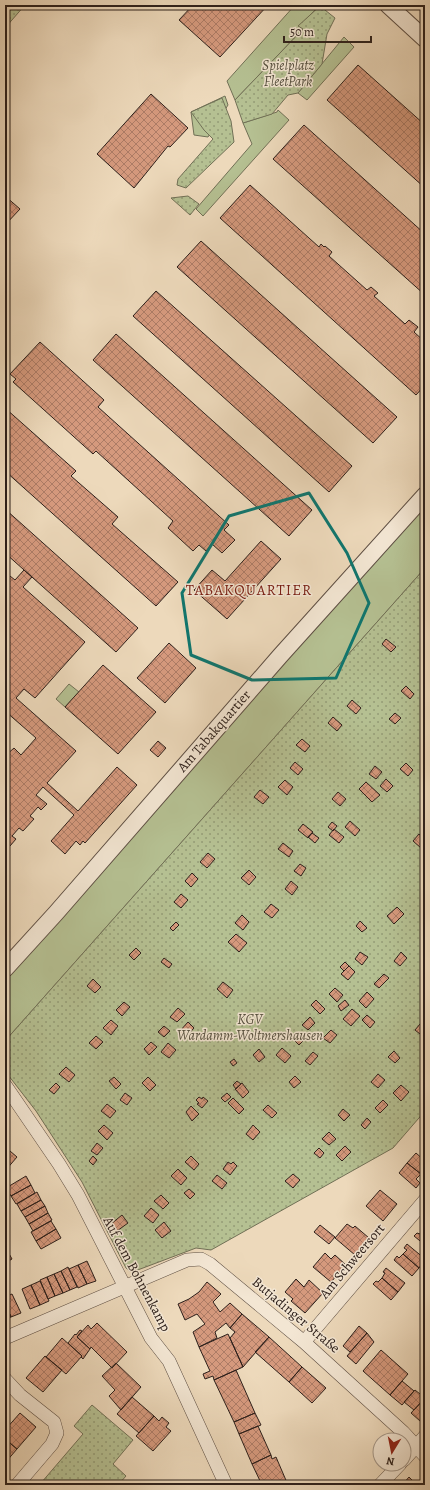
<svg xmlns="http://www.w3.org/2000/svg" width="430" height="1490" font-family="Alegreya,serif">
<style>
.grass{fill:#b5c092;stroke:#717056}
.park{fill:url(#park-dots);stroke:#717056}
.building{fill:url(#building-cross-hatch);stroke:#2d201b}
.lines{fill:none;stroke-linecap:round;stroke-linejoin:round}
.minor-casing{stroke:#5d4e43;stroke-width:14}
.tertiary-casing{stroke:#5d4e43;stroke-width:18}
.minor{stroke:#f3e6d3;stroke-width:13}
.tertiary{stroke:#f3e6d3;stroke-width:16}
.marked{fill:none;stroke:#0f766e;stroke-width:3;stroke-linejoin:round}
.labels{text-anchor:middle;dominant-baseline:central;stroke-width:3;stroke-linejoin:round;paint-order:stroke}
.park-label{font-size:14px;font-style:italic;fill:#56503f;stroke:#f3e6d3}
.street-label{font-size:14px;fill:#2d201b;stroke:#f3e6d3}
.neighbourhood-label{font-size:15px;letter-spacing:1px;fill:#7a1f14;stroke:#f3e6d3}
</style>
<defs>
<pattern id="park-dots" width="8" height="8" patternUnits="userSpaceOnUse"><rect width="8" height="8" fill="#b5c092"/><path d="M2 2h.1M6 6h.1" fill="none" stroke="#949c76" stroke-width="1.8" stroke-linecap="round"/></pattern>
<pattern id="building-cross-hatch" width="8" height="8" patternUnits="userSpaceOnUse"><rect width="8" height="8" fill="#d5997d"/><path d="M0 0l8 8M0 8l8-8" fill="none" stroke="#ad7c66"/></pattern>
</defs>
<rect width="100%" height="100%" fill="#edd9bb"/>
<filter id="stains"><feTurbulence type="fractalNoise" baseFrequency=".005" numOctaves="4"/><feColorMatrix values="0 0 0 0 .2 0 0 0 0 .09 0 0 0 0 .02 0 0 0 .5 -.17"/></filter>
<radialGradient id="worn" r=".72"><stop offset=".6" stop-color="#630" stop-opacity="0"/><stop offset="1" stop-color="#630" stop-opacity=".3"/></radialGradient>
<path class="grass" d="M295,5H320L299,26L303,29L235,100L227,81Z
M344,37L354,47L307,100L298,93Z
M225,96L228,105L208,137L194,135L191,112Z
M278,110L289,120L203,216L196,209L252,144L243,123L277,112Z
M425,504V568L5,1041V978L19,965L192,766Z
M69,684L79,692L65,707L56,699Z"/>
<path class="park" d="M5,5H25L5,28Z
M320,6L335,18L327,34L322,64L298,93L288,95L272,114L243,123L235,100L303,29L298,26Z
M222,98L231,121L234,142L186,188L177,185L178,179L213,139L204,130L191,112Z
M188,196L199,204L190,215L171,198Z
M425,568V1111L393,1148L211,1250L196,1248L135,1271H130L126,1268L82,1182L36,1111L5,1071V1041Z
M92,1405L133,1440L113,1464L126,1476L118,1485H43L41,1483L83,1434L74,1426Z"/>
<path class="building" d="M193,5H268L220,57L179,20Z
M358,65L425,125V188L327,100Z
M151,94L188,128L170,147L168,146L134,188L97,154Z
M304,125L425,234V295L273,159Z
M250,185L319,247L321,244L324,247L325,246L332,252L329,256L367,290L371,287L378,293L374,296L405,324L409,320L418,327L414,332L425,342V385L416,395L220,218Z
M5,196L20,209L5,225Z
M201,241L397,417L373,443L177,267Z
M156,291L352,466L329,492L133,316Z
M116,334L312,510L289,536L93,360Z
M40,342L104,400L98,407L229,525L224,530L235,540L222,553L212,544L206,551L199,545L193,551L168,528L173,521L96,451L93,454L13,382L16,379L10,374Z
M5,408L76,471L71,476L118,517L112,524L178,582L156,606L5,471Z
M5,509L138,628L116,652L5,553Z
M261,541L281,559L227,619L194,590L212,570L225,581Z
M24,570L32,577L23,587L85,642L35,698L24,689L16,698L76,751L47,783L78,811L117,767L137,785L85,843L83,841L80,845L76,841L65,854L51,841L74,815L43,787L36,795L47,804L41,810L38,807L30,816L34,819L23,831L19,828L12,836L16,839L10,846L5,841V756L14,748L21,755L36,738L5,711V695L9,691L5,688V572L15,580Z
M386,639L396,647L391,652L382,644Z
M169,643L196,668L165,703L137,678Z
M103,665L156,712L118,754L65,707Z
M406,686L414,694L410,699L401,691Z
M352,700L361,708L356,714L347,706Z
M395,713L401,718L395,724L389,719Z
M333,717L342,725L337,731L328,723Z
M302,739L310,746L305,752L296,745Z
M158,741L166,748L158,757L150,750Z
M295,762L303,769L298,775L290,768Z
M406,763L413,770L408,776L400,769Z
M375,766L382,772L376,779L369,774Z
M386,779L393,786L387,792L380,786Z
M285,780L293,787L287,795L278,787Z
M366,782L380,795L372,802L359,789Z
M260,790L269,797L263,804L254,797Z
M338,792L346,799L340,806L332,799Z
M350,821L360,830L355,836L345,827Z
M332,822L337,826L333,831L328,827Z
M303,824L313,832L308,838L298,830Z
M334,829L344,837L339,843L329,835Z
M312,833L319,838L315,843L308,837Z
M419,834L425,840V844L421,848L413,841Z
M283,843L293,851L289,857L278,849Z
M208,853L215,859L207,868L200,862Z
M300,864L306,868L301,876L294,871Z
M249,870L256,877L249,885L241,878Z
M192,873L198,879L191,887L185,881Z
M291,881L298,887L292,895L285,889Z
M181,894L188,900L181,908L174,902Z
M271,904L279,910L272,918L264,912Z
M397,907L404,914L394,924L387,916Z
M242,915L249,922L243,930L235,923Z
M360,921L367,928L362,932L356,926Z
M176,922L179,925L173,931L170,928Z
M236,934L247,943L239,952L228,942Z
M136,948L141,953L134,960L129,955Z
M360,952L368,957L362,965L355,959Z
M401,952L407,958L400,966L394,961Z
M164,958L172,964L169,968L161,962Z
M345,962L349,966L344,971L340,967Z
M349,966L355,972L348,980L341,974Z
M384,974L389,978L379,988L374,984Z
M93,979L101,987L95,993L87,986Z
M223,982L233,990L227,998L217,989Z
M335,988L343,995L337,1002L329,994Z
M367,992L374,999L366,1008L359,1001Z
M316,1000L325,1009L320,1014L311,1005Z
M345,1000L349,1005L341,1011L338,1006Z
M124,1002L130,1007L122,1016L116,1010Z
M178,1008L185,1014L177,1022L170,1017Z
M352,1009L360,1016L351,1026L343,1019Z
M367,1015L375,1022L370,1028L362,1020Z
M310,1017L315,1023L308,1030L302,1025Z
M111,1020L118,1026L111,1035L103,1028Z
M188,1022L194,1028L186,1037L179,1032Z
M420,1024L425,1028V1038L415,1030Z
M164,1026L170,1031L164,1037L158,1032Z
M331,1030L337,1035L330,1043L323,1038Z
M300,1032L306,1038L299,1045L293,1039Z
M96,1036L103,1042L96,1049L89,1043Z
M151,1042L157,1047L149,1055L144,1049Z
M168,1043L176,1050L169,1058L161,1052Z
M282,1048L291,1056L285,1063L276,1055Z
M259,1049L265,1057L259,1062L253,1055Z
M394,1051L400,1058L395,1063L388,1057Z
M313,1052L318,1056L310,1065L305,1061Z
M234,1059L237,1063L233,1066L230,1062Z
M66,1067L75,1075L69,1082L59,1074Z
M378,1074L385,1080L378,1088L371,1082Z
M295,1076L301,1082L294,1088L289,1082Z
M114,1077L121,1084L116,1089L109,1081Z
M148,1077L156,1085L150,1091L142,1083Z
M237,1081L241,1084L236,1089L233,1085Z
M56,1083L60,1087L54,1094L49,1090Z
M242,1083L249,1092L243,1098L235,1089Z
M401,1085L409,1092L401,1101L393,1093Z
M125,1093L132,1098L127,1105L120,1100Z
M227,1093L231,1097L225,1102L221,1098Z
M199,1097L202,1099L203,1097L208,1101L202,1108L197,1104L199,1103L196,1100Z
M233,1098L244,1109L239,1114L228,1103Z
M383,1100L388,1105L380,1113L375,1108Z
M107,1104L116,1111L110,1118L101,1111Z
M268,1105L277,1113L272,1118L263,1110Z
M191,1106L199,1114L192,1121L186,1112Z
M343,1109L350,1115L344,1121L338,1115Z
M367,1118L371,1122L365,1129L361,1125Z
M104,1125L113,1133L107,1140L98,1131Z
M253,1125L260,1132L253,1140L246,1134Z
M329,1132L336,1139L329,1145L322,1139Z
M97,1143L103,1148L97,1155L91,1151Z
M345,1146L351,1152L342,1161L336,1155Z
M319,1148L324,1153L320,1158L314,1153Z
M10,1151L17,1157L5,1171V1156Z
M416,1153L425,1161V1170L421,1174L407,1163Z
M93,1156L97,1160L93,1165L89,1161Z
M191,1156L199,1164L194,1170L185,1162Z
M228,1162L231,1164L233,1162L237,1166L230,1175L223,1169Z
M407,1163L421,1174L416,1179L420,1183L416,1188L399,1173Z
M178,1169L187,1178L181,1185L171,1176Z
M293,1174L300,1180L293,1188L285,1181Z
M217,1175L227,1183L222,1189L212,1181Z
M26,1176L31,1185L11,1196L6,1188Z
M31,1185L35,1193L16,1204L11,1196Z
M189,1189L195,1194L190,1199L184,1193Z
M380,1190L397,1204L383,1221L366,1206Z
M37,1192L41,1200L21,1211L17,1204Z
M161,1195L169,1203L163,1209L154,1201Z
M41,1200L45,1206L25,1217L21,1211Z
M45,1206L48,1213L29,1224L25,1217Z
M151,1208L159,1215L153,1223L144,1216Z
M48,1213L52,1220L33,1231L29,1224Z
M122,1215L128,1223L117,1231L111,1224Z
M51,1221L56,1229L36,1241L31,1232Z
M164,1222L171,1231L162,1238L155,1230Z
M347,1224L353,1228L355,1226L369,1238L355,1255L335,1238Z
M320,1225L335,1237L329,1244L314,1232Z
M56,1229L61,1238L41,1249L36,1241Z
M423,1230L425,1231V1245L414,1236L417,1233L420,1234Z
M407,1244L425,1259L419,1268L403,1254L407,1250L404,1248Z
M7,1250L12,1259L5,1263V1251Z
M325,1253L331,1259L335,1255L346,1265L331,1282L313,1267Z
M403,1254L419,1268L412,1276L394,1260L397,1256L399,1258Z
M87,1261L96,1281L87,1284L78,1265Z
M78,1265L87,1284L78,1288L69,1269Z
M68,1267L77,1287L70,1290L61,1271Z
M386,1268L405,1283L398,1292L382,1278L385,1273L383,1272Z
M61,1271L70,1290L63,1293L54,1274Z
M54,1274L63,1293L55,1296L47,1277Z
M47,1277L55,1296L48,1299L40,1280Z
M382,1278L398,1292L391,1300L373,1284L376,1281L378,1282Z
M296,1279L304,1287L309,1280L323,1293L305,1313L291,1301L293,1299L285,1292Z
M40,1281L49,1301L40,1305L31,1285Z
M207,1282L221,1294L213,1302L220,1312L230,1303L242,1314L230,1328L226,1323L215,1332L217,1338L199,1347L193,1332L205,1324L197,1314L185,1320L178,1304L189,1299L199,1292Z
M31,1285L40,1305L30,1309L22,1289Z
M12,1294L21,1313L11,1317L5,1303V1297Z
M5,1303L11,1317L5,1320Z
M242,1314L269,1337L243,1367L230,1338L235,1332L230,1328Z
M97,1323L127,1352L112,1368L91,1347L90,1349L77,1337L88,1325L91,1329Z
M359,1326L367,1333L350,1352L343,1346Z
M80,1330L82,1331L77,1337L90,1349L83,1359L81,1357L82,1356L68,1343L75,1334L76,1335Z
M367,1333L374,1342L356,1364L347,1356Z
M228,1334L243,1367L214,1380L213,1376L205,1379L203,1374L210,1371L199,1347Z
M269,1337L302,1367L289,1382L255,1352Z
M62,1338L82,1356L66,1374L46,1357Z
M381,1350L408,1374L390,1395L363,1371Z
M45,1356L62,1370L43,1392L26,1378Z
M116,1363L141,1387L121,1410L109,1396L115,1390L102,1376Z
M302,1367L326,1388L312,1403L289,1382Z
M236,1370L255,1413L234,1422L214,1380Z
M402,1381L414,1391L402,1405L390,1395Z
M415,1390L425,1398L414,1410L404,1402Z
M132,1397L154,1416L139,1433L117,1414Z
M425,1398V1415L420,1421L411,1413Z
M20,1413L36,1427L17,1449L5,1439V1430Z
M255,1413L261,1425L239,1434L234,1422Z
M154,1416L159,1421L162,1417L169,1423L166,1427L171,1431L153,1451L136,1436Z
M258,1426L271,1455L252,1464L239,1434Z
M5,1439L17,1449L5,1463Z
M271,1455L272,1459L276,1457L288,1485H262L252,1464Z
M409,1477L414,1482L419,1485H402Z"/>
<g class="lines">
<defs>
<path id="minor" d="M5,1085L59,1164L78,1195L151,1338L169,1361L226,1485
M5,1338L187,1260L201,1259L210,1264L304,1342L403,1432L425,1456
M304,1342L425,1200
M5,1379L20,1395L54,1422L57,1433L52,1444L17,1485
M404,1460L425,1436
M380,1485L400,1464"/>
<path id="tertiary" d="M388,5L425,39
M5,969L56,913L280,656L425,495"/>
</defs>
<use href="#minor" class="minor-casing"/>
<use href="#tertiary" class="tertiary-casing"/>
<use href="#minor" class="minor"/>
<use href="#tertiary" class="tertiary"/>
</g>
<path class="marked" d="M309,493L347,553L369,603L336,678L252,680L191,655L182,593L229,516Z"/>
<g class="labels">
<g class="park-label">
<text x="288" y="65">Spielplatz<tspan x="288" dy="16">FleetPark</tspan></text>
<text x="250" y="1019">KGV<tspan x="250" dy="16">Wardamm-Woltmershausen</tspan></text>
</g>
<g class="street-label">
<text transform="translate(214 731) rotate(-49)">Am Tabakquartier</text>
<text transform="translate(352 1261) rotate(-50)">Am Schweersort</text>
<text transform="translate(137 1274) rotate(62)">Auf dem Bohnenkamp</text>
<text transform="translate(296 1315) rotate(40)">Butjadinger Straße</text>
</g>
<g class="neighbourhood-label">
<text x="249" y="590">TABAKQUARTIER</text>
</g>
</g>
<rect width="430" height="1490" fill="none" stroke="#edd9bb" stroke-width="20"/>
<rect x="6" y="6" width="418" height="1478" fill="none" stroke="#2d201b" stroke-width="2"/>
<rect x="10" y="10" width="410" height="1470" fill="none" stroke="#2d201b"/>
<g transform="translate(392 1452) rotate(190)"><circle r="19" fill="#f3e6d3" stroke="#a49789"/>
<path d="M0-3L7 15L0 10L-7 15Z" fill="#8f2418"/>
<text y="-6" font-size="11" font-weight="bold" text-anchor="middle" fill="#2d201b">N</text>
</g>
<path d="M284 36v6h87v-6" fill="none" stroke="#2d201b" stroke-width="2"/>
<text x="290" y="36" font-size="12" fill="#2d201b" stroke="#f3e6d3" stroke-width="3" paint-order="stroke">50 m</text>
<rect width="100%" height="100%" filter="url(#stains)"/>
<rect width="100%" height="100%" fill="url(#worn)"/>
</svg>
